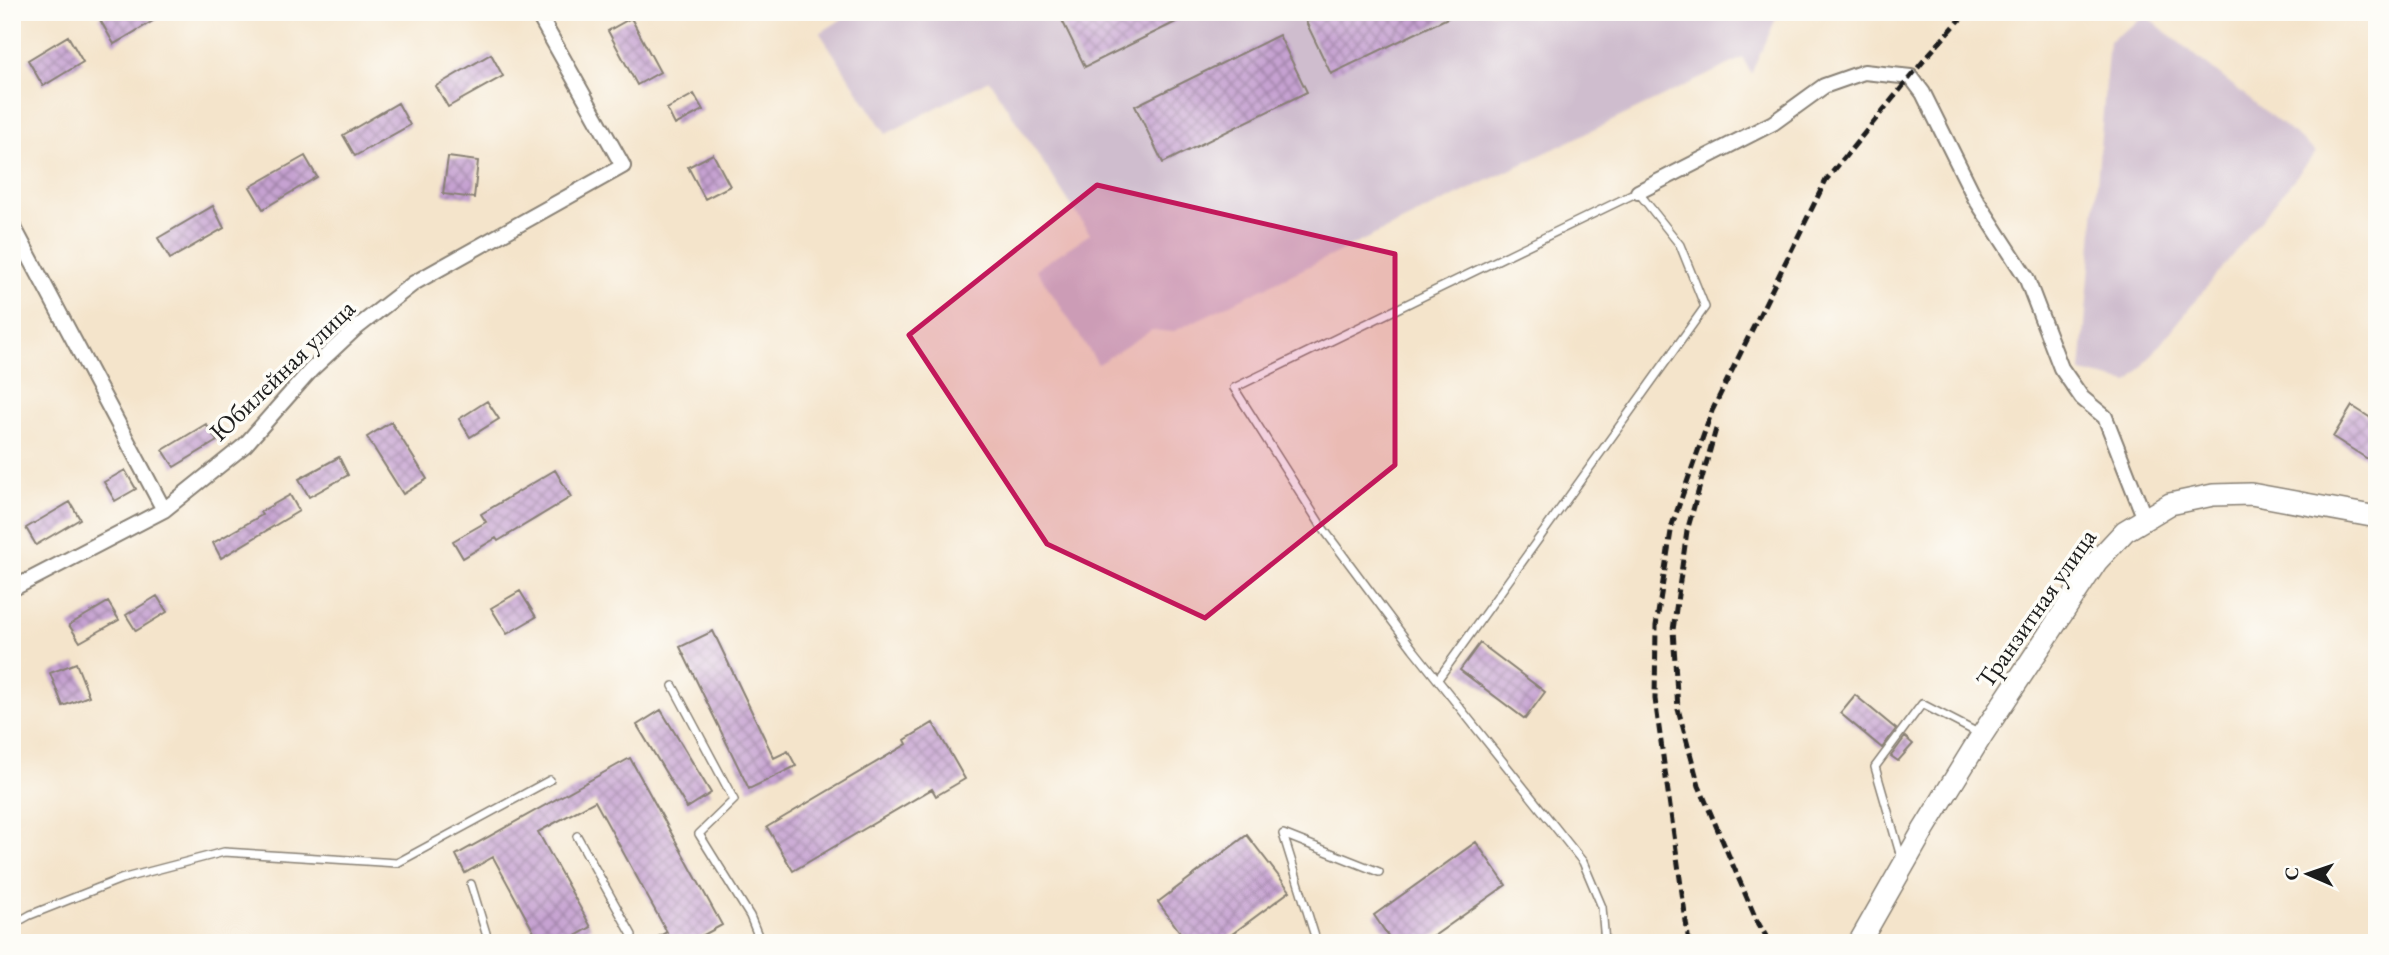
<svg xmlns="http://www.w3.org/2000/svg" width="2389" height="955" font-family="'EB Garamond',serif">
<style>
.industrial{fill:#cfbdce}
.building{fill:url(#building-cross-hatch)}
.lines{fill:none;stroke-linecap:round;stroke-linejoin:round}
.lane-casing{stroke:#888074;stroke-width:10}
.street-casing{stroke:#888074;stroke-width:18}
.secondary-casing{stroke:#888074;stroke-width:24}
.lane{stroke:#fff;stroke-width:7}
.street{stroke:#fff;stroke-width:14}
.secondary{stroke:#fff;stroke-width:21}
.rail{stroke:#1c1c1c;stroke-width:5;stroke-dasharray:10 5;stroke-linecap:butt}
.marked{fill:#c2185b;fill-opacity:0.2;stroke:#c2185b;stroke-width:5;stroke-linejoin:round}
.labels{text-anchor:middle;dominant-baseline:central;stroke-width:7;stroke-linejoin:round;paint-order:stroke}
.street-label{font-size:26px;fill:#1c1c1c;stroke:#fdfcf7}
</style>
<defs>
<pattern id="building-cross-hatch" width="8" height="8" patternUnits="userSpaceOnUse" patternTransform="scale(1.75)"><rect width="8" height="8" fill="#c6a2d1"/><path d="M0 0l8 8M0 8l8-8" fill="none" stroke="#a083a9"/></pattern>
</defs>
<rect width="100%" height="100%" fill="#fdfcf7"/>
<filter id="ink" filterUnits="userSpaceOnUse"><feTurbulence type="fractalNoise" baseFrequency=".0143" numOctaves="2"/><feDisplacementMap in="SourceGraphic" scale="14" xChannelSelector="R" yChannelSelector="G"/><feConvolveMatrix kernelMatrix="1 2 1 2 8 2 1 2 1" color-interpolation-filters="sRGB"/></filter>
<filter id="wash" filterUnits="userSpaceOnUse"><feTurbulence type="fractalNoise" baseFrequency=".00686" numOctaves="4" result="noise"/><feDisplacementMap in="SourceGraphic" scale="28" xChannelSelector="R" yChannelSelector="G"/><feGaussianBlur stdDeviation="1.57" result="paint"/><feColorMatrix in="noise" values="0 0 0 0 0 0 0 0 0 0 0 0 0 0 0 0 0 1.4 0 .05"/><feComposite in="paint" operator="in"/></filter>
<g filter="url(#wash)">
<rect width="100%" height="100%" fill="#f4e4cb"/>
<path class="industrial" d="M853,12H1779L1751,74L1743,58L1172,332L1152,330L1098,364L1036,269L1090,234L989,80L886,134L820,33Z
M2146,16L2316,152L2129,383L2081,372L2109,41Z"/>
<g id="blocks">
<path class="building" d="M109,12H168L114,44L99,18Z
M1058,12H1196L1085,67Z
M1327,12H1460L1331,74L1306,22Z
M631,18L660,72L637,85L608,31Z
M1279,35L1307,92L1163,163L1135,106Z
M68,36L83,62L43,86L28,60Z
M491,54L503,76L448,107L436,86Z
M694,94L703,110L675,125L667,109Z
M398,103L410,125L355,156L343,135Z
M713,154L730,186L705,199L688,167Z
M305,156L317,177L263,209L250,187Z
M448,157L478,161L474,198L443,194Z
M213,206L224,228L170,259L158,238Z
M487,401L499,419L470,437L459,419Z
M2352,406L2377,422V465L2333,437Z
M391,422L427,479L403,494L367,437Z
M206,424L217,441L174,467L163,450Z
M339,457L348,475L309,497L299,479Z
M125,470L136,489L115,501L104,482Z
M555,470L571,497L498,541L496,538L463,558L453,541L486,522L481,514Z
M290,495L299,511L221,558L213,543L262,515L260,512Z
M70,502L80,519L36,545L26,528Z
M520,591L536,617L507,634L491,608Z
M157,596L167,612L136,631L126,615Z
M108,602L119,620L80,642L69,625Z
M713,631L774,758L788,751L796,766L749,789L680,647Z
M1480,643L1545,692L1525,719L1460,670Z
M76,663L89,696L63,706L50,673Z
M1855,695L1896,729L1882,748L1840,713Z
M661,710L711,793L687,808L637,725Z
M933,723L965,779L936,796L932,789L793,871L767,827L907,744L905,740Z
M1905,737L1913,744L1898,761L1891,756Z
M630,758L722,925L689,943H647L667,932L595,801L538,832L591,927L563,943H540L493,857L465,873L456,855Z
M1247,835L1290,891L1220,943H1188L1158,902Z
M1476,842L1506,885L1424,943H1393L1374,915Z"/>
</g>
</g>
<g filter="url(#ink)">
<use href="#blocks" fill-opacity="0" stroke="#888074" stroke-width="2"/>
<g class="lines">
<defs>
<path id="lane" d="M1438,679L1705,307L1680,245L1638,192L1234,388L1322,527L1413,649L1583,862L1602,907L1605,943
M673,686L734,800L699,834L750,916L761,943
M577,836L632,935L631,943
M1901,857L1875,767L1922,704L1978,733
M471,884L489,943
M12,925L30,915L121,879L224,852L397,863L550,780
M1317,943L1283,834L1379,872"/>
<path id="street" d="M1638,192L1773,123L1824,86L1864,72L1911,77L1923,93L1975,198L2026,277L2061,368L2082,398L2105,417L2145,519
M12,224L164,510
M12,589L164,510L245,445L311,370L355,329L414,283L623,166L537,12"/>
<path id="secondary" d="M1859,943L1924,829L1982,735L2097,561L2125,531L2170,504L2213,495L2251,494L2377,517"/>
</defs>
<use href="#lane" class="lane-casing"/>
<use href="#street" class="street-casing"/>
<use href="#secondary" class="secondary-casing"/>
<use href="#lane" class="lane"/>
<use href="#street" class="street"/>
<use href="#secondary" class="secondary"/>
<path class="rail" d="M1716,429L1687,531L1673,630L1678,709L1699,786L1756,919L1770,943
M1689,943L1655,699L1656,626L1672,525L1712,411L1826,180L1930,53L1967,12"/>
</g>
</g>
<path class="marked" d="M1097,185L1395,254V465L1205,618L1047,544L909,335Z"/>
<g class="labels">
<g class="street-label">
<text transform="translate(282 370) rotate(-44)">Юбилейная улица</text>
<text transform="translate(2036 608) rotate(-55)">Транзитная улица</text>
</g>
</g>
<rect width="2389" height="955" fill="none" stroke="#fdfcf7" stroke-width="42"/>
<g transform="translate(2308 874) rotate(272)" stroke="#fdfcf7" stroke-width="5" paint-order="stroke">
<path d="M0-5L12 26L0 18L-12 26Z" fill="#1c1c1c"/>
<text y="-10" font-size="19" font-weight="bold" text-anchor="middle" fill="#1c1c1c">С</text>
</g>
</svg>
